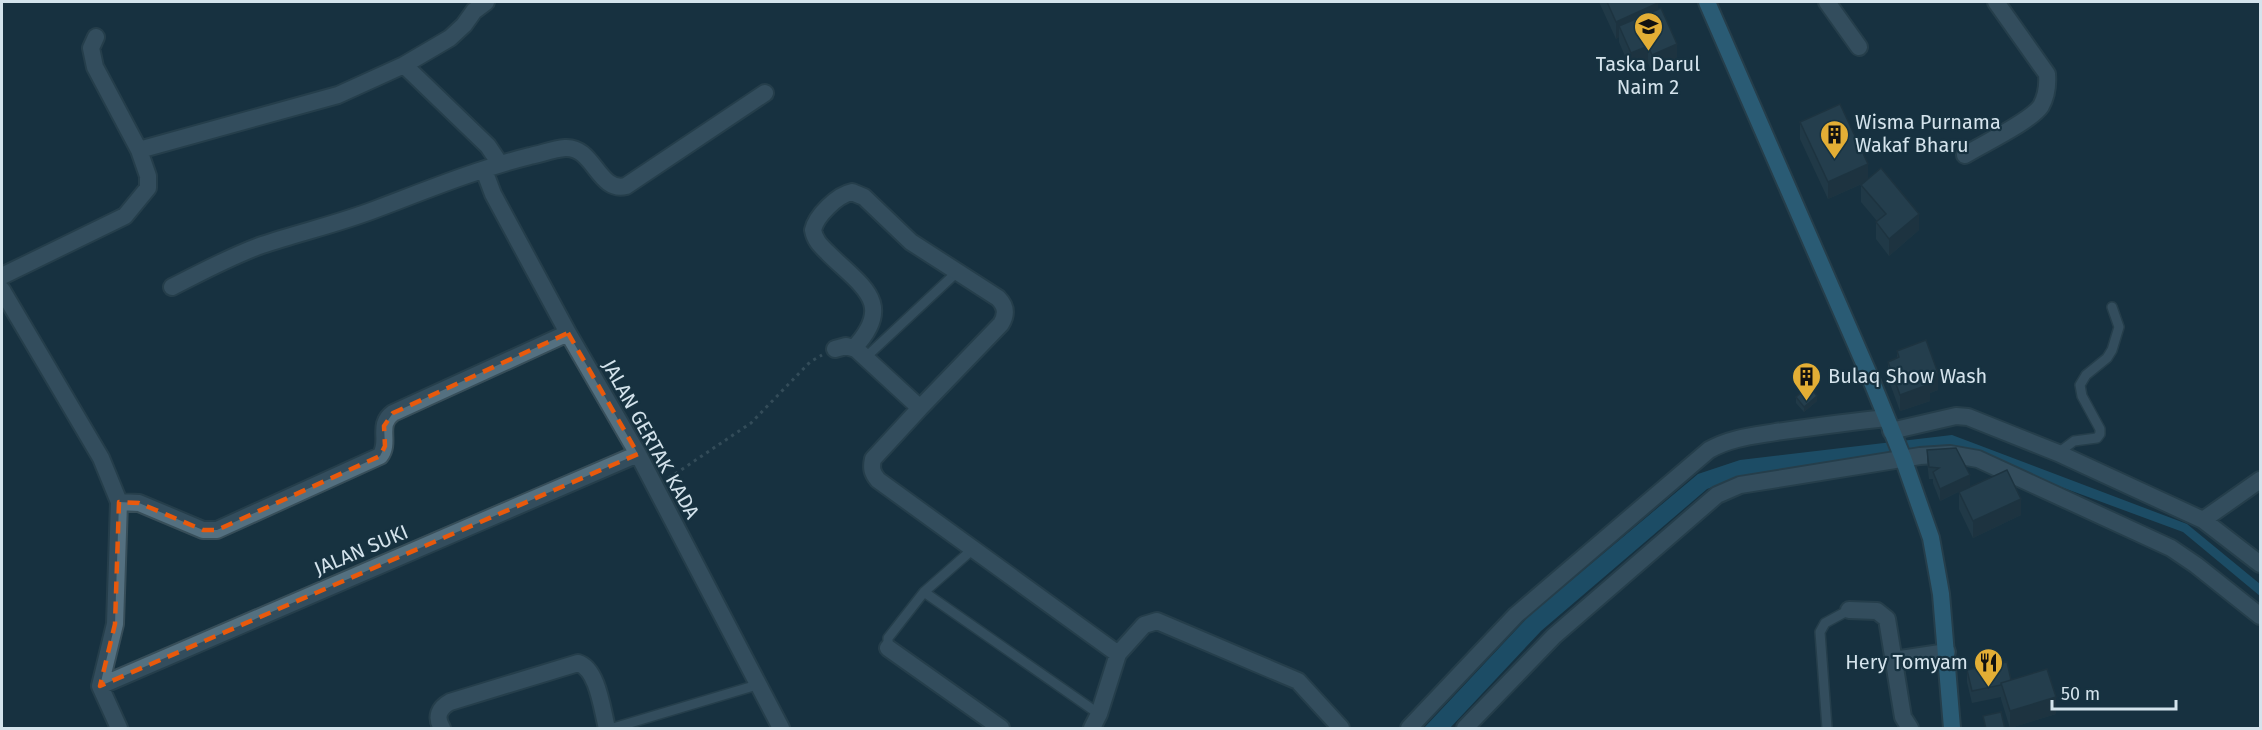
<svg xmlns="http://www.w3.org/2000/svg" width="2262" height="730" font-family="'Fira Sans',sans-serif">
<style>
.water{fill:#226e92}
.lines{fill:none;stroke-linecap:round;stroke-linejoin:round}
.service-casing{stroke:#374e59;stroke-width:12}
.minor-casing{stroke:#374e59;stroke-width:20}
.primary-casing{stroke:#374e59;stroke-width:20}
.path{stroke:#566d79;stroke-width:3;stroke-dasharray:3 4.5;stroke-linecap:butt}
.service{stroke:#547080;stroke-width:9}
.minor{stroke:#547080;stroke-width:16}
.primary{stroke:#418fb4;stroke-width:16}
.wall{fill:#2c4350}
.shaded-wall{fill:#243741}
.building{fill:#334e5d;stroke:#243741;stroke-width:1.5}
.marked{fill:none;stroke:#e8590c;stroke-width:4.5;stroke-dasharray:12 8;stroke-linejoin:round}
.labels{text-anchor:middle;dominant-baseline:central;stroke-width:4.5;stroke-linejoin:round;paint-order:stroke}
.poi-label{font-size:20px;fill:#d4e3ec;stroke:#173240;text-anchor:start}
.street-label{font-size:20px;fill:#d4e3ec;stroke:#173240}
</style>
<rect width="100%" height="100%" fill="#173240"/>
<path class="water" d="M1952,435L2187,524L2260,584V596L2183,532L1958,449L1741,476L1707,489L1541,631L1450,728H1424L1529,616L1698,474L1740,460Z"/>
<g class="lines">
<defs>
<path id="service" d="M866,357L956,273
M2058,453L2074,441L2097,438L2100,434V429L2082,396L2080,385L2086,375L2107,358L2112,350L2119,327L2112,307
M924,592L1099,714
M888,648V638L924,592L973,549
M613,728L757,685
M1827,728L1820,632L1825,623L1849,610"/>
<path id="minor" d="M1827,2L1859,47
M96,37L91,48L95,67L139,150L338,95L404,65L450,38L464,25L474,11L486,2
M404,65L488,146L500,164
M1965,155C1983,144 2031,121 2041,106C2047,95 2048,86 2047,74L1996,2
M484,170L493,194L568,333L638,454L781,728
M2,276L125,216L148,188V176L139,150
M172,287C202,272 231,256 262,245C301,232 341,223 379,208C429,189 478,169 530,156C541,154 553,149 565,148C594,146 598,193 626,186L765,93
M2,290L101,458L119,502L115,624L100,686L119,728
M854,348C896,303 861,286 828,253C821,246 815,241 813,230C816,216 837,195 852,192L864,197L911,242L998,298C1006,306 1007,314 1001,324L920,408
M835,349L846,346L856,349L920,408L873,459C871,468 872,473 878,480L1118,654
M1891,431L1956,416L1968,417L2058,453L2203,520L2260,564
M119,502L139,503L203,530H217L380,456C391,442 376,425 393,413L568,333
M2203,520L2260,480
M1849,610L1877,611L1887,619L1903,717L1910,728
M888,648L1001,728
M1894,660L1947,652
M100,686L638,454
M442,728C435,717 439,708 450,702L578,663C598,669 602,710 607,728
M1092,728L1099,714L1118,654L1144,625L1157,621L1298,681L1341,728
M1409,728L1516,615L1709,450C1730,438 1752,436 1776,432C1812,427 1849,422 1886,418
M1465,728L1554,636L1717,495L1740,485L1920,456L1950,454L1978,459L2171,548L2196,565L2260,616"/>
<path id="primary" d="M1707,2L1867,370L1903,458L1931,538L1941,594L1952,728"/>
</defs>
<use href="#service" class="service-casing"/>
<use href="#minor" class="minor-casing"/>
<use href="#primary" class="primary-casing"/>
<path class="path" d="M669,478L751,423L810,362L822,355"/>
<use href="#service" class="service"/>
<use href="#minor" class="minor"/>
<use href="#primary" class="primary"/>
</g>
<path class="wall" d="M1599,2H1657L1658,9L1677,61L1652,72L1648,63L1631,70L1619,42V37L1616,39Z
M1800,122L1868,179L1919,230L1889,256L1876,239V222L1877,221L1861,202V185L1864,183L1828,199L1800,139Z
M1897,351L1938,390L1930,393V401L1900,411L1888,378V362L1897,358Z
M1796,397L1817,401L1804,412L1796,403Z
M1927,450L1970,486L1940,501L1933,483V479H1929L1927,461Z
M1959,492L2021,515L1973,538L1959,509Z
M1967,670L2011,680L2056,714L2010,728L2001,699V697L1972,703L1967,682Z"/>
<path class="shaded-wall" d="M1658,3V20L1619,26V37L1616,39V22Z
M1677,44V61L1652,72V55Z
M1648,46V63L1631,70V53Z
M1868,164V181L1828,199V182Z
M1919,214V230L1889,256V239Z
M1938,373V390L1930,393V401L1900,411V395L1927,377Z
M1817,396V401L1804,412V407Z
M1970,475V486L1940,501V489Z
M2021,499V515L1973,538V521Z
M2056,697V714L2010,728V711Z"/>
<path class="building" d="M1607,2H1657L1658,3L1616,22Z
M1661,8L1677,44L1652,55L1648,46L1631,53L1619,26Z
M1840,104L1868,164L1828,182L1800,122Z
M1881,168L1919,214L1889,239L1876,222L1886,214L1861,185Z
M1926,340L1938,373L1927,377L1930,384L1900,395L1888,362L1899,357L1897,351Z
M1809,386L1817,396L1804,407L1796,397Z
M1956,448L1970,475L1940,489L1933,472L1939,468L1929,467L1927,450Z
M2007,470L2021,499L1973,521L1959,492Z
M2007,662L2011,680L2001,683V685L1972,691L1967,670Z
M2047,669L2056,697L2010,711L2001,683Z
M2001,712L2005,729H1986L1983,716Z"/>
<path d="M0 0H2262V730H0ZM568,333L638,454L100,686L115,624L119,502L139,503L203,530H217L380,456L385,446L384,426L393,413Z" fill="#173240" fill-opacity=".55" fill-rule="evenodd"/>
<path class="marked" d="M568,333L638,454L100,686L115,624L119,502L139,503L203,530H217L380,456L385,446L384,426L393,413Z"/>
<defs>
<symbol id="school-pin" viewBox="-11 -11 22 30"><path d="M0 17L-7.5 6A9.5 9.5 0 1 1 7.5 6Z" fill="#e3ae35" stroke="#173240"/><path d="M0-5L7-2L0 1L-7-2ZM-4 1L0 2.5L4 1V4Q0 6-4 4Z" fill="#111"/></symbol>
<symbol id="building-pin" viewBox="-11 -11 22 30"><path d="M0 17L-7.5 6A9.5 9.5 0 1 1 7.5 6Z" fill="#e3ae35" stroke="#173240"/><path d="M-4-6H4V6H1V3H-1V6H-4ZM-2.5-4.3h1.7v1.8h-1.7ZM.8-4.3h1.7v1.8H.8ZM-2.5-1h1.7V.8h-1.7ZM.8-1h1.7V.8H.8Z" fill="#111"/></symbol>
<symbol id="restaurant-pin" viewBox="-11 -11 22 30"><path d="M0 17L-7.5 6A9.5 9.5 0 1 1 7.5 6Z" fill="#e3ae35" stroke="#173240"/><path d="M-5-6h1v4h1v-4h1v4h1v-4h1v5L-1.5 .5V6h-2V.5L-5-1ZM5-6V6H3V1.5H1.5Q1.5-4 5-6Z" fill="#111"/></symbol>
</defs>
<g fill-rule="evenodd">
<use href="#school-pin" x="1632" y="10" width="33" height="45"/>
<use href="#building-pin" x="1818" y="118" width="33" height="45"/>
<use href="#building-pin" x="1790" y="360" width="33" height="45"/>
<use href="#restaurant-pin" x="1972" y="646" width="33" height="45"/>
</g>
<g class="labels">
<g class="poi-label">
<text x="1648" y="64" text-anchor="middle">Taska Darul<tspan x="1648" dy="23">Naim 2</tspan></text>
<text x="1855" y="122">Wisma Purnama<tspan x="1855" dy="23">Wakaf Bharu</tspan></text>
<text x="1828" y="376">Bulaq Show Wash</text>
<text x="1968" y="662" text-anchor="end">Hery Tomyam</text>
</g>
<g class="street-label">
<text transform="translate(651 439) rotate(61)">JALAN GERTAK KADA</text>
<text transform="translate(361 550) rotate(-23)">JALAN SUKI</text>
</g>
</g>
<rect width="2262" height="730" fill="none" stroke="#d4e3ec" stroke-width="6"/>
<path d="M2052 700v9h124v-9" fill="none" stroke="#d4e3ec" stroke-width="3"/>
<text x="2061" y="700" font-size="18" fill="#d4e3ec" stroke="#173240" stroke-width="4.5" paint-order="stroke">50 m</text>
</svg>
